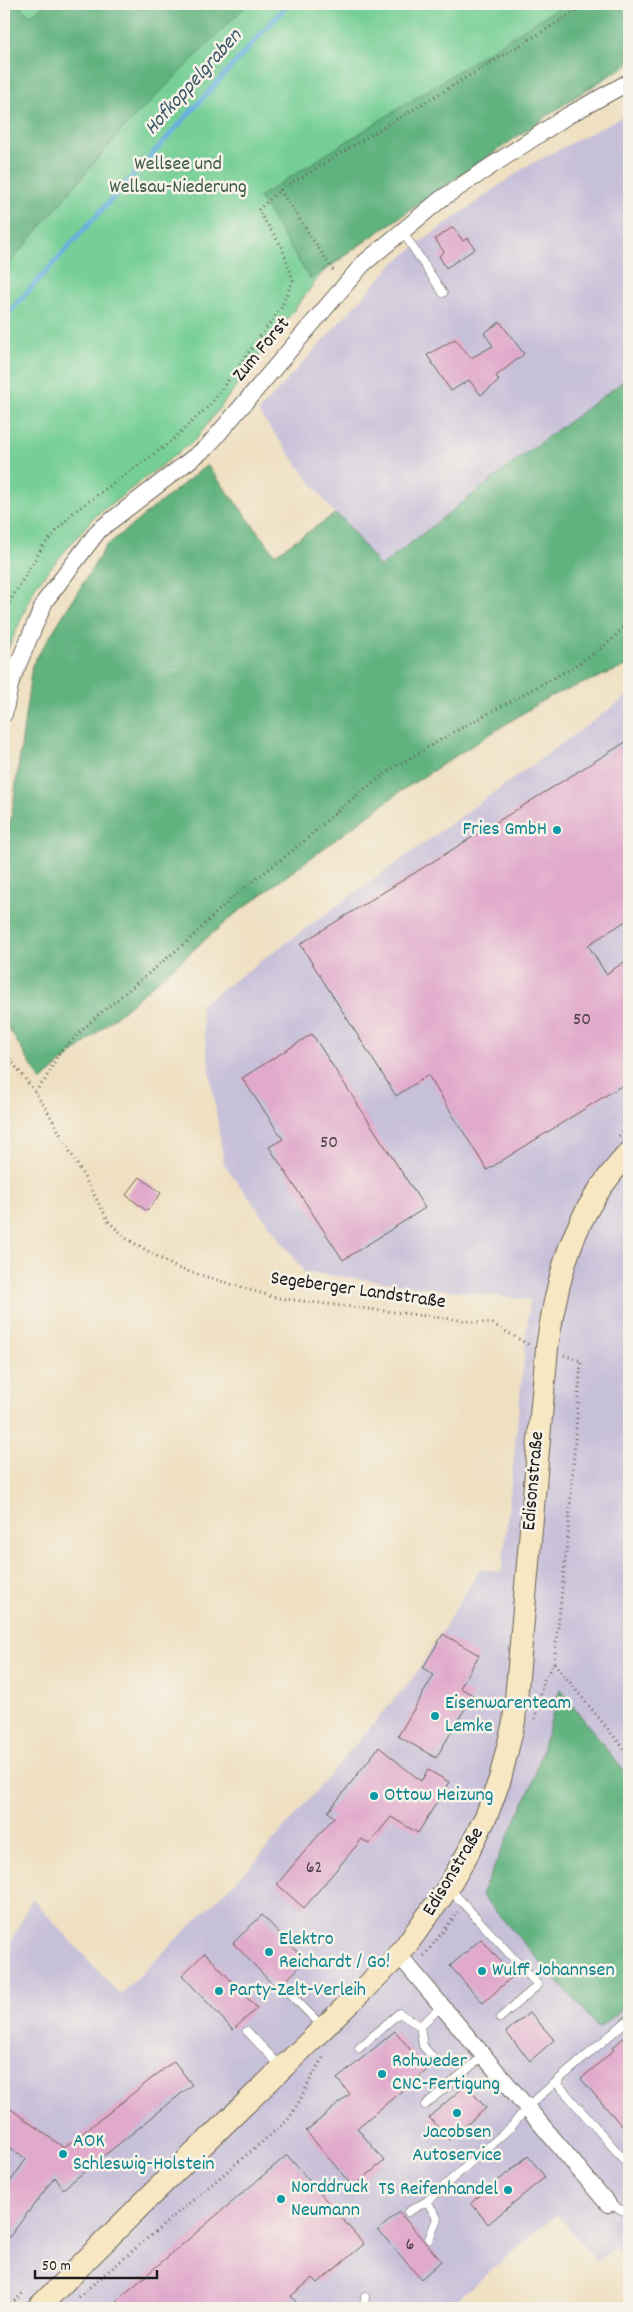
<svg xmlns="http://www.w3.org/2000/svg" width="633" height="2312" font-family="Dekko,sans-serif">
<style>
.industrial{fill:#c7c0d9}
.green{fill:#76cf96;stroke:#497659}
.forest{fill:#60b27f;stroke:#3e674e}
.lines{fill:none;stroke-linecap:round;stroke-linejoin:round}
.stream{stroke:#67b0df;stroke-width:5}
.building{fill:#e1aacc}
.lane-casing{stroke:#666156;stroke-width:9}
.street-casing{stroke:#666156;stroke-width:18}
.secondary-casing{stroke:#666156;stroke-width:24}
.path{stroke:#666156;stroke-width:3;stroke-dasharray:1 4;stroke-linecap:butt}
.lane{stroke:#fff;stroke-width:8}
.street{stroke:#fff;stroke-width:16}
.secondary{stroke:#f7e8c3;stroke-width:22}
.culture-dot{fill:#0f9aa8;stroke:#f7f3e8;stroke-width:2}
.labels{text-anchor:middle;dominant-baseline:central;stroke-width:5;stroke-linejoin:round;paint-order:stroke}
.number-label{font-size:18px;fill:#4d4048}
.park-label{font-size:20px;fill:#3c5b47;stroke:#f7f3e8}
.street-label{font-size:20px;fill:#1c1c1c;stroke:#f7f3e8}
.culture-label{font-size:20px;fill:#0d838f;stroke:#f7f3e8;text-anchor:start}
.water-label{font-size:21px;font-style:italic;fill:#3a576a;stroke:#f7f3e8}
</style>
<rect width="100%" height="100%" fill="#f7f3e8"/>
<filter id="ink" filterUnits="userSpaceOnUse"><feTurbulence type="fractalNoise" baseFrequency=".02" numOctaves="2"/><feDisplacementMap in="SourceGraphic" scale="10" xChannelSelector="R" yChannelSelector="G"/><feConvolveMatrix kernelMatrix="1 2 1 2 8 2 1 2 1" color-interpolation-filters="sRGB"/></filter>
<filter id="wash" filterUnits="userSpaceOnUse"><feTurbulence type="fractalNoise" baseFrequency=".0096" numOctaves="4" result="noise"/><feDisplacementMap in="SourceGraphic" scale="20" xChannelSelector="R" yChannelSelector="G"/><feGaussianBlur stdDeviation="1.12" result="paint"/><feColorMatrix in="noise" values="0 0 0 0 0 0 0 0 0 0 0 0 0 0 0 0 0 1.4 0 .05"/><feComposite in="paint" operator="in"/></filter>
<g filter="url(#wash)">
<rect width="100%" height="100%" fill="#efe0c2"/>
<path class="industrial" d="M629,113V377L522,456L379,568L343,519L335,514L258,412L391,266L414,247L525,167Z
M629,695V2266L615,2248L597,2262L557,2214L447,2308H4V1957L32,1898L120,1995L256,1861L416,1674L480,1569L502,1572L530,1300L304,1272L224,1164L200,1005Z"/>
<path class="green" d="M4,4H629V64L486,152L322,273L196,439L93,518L36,585L4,658Z"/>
<path class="forest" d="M4,4H18L30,16L46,4H248L121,131L4,270Z
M564,4H618L629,21V60L310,279L259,197Z
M629,377V665L547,698L401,791L234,915L41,1081L4,1021V853L13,806L32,665L106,546L207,465L275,554L335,514L343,519L380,567L522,456Z
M560,1689L629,1778V2004L599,2028L481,1895L532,1785Z"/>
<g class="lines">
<path class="stream" d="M4,318L288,4"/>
</g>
<g id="blocks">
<path class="building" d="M453,227L463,241L468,238L475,249L446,268L439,256L444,252L435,239Z
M500,322L524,354L496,376L499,381L481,395L469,380L451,391L427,355L455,339L471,358L493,346L484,333Z
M629,740V919L588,945L606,974L629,959V1081L487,1170L428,1075L396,1096L300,944Z
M312,1034L425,1208L343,1260L269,1147L283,1139L242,1078Z
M140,1177L161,1193L147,1211L126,1195Z
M443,1634L479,1655L460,1688L473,1695L436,1758L398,1736L434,1675L423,1668Z
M379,1747L421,1781L428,1770L449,1782L418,1833L391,1817L369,1844L362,1839L304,1908L277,1884L334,1817L328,1812Z
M262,1915L306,1961L277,1989L233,1943Z
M481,1939L513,1976L483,2003L450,1966Z
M205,1953L257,2008L233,2030L182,1975Z
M530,2012L554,2040L530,2061L506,2032Z
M395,2031L427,2070L357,2128L384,2161L353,2187L306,2131L350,2094L337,2079Z
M629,2033V2134L581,2079L614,2050L612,2048Z
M174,2061L192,2085L63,2189L55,2177L4,2244V2191L26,2159L4,2143V2104L64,2148Z
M466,2085L486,2108L449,2140L429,2117Z
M287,2155L364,2244L318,2283L313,2278L291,2296L301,2308H108Z
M528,2156L545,2177L488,2224L471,2203Z
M399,2212L441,2261L421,2279L378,2230Z"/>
</g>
</g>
<g filter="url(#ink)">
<use href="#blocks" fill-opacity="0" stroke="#666156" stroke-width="1"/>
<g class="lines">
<defs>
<path id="lane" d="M402,231L443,293
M450,1889L538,1985L500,2018
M289,1993L323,2027
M420,2026L423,2046L435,2060
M247,2031L281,2067
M359,2048L399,2013L420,2026L442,2006
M556,2082L626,2162
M425,2105L483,2056
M427,2201L437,2218L429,2239
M608,2204L629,2213
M408,2212L427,2201L512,2126L527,2107L629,2019
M364,2308L365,2297"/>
<path id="street" d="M4,714L11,681L45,601L99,530L207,447L363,264L441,199L567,116L629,82
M399,1955L608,2204"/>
<path id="secondary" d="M38,2308L152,2194L399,1955L448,1888L468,1853L487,1814L500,1779L514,1722L547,1348C558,1271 574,1211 629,1153"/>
</defs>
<use href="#lane" class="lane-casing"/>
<use href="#street" class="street-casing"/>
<use href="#secondary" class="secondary-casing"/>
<path class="path" d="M629,4V5
M280,190L335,273
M4,611L43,546L74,512L169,443L211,404L281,308L293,280L282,247L258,210L280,190L588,4
M4,1051L35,1092L48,1112L109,1222L127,1239L177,1268L277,1298L493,1324L529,1345
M35,1092L45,1080L59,1053L96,1017L190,939L227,902L302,843L342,807L387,772L452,733L574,667L612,640L629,620
M619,1136L629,1126
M554,1663L629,1755
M535,1719L544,1680L554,1663L568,1534L581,1361L564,1355
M424,1956L458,1912
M78,2297L288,2120C302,2099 310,2077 324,2056
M7,2308L25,2291"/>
<use href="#lane" class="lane"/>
<use href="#street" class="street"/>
<use href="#secondary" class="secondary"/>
</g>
</g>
<g class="culture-dot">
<circle cx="557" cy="830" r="5"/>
<circle cx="435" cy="1716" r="5"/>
<circle cx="374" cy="1796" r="5"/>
<circle cx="269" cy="1952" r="5"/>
<circle cx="482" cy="1971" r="5"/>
<circle cx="219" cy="1991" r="5"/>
<circle cx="382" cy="2074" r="5"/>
<circle cx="457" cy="2113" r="5"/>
<circle cx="63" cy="2154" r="5"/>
<circle cx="508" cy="2190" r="5"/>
<circle cx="281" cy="2199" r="5"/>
</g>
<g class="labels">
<g class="number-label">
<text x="582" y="1020">50</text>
<text x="329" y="1143">50</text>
<text x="314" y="1868">62</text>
<text x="410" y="2245">6</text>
</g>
<g class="park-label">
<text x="178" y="165">Wellsee und<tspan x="178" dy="23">Wellsau-Niederung</tspan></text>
</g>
<g class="street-label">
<text transform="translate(262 350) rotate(-50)">Zum Forst</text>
<text transform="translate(358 1291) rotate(8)">Segeberger Landstraße</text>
<text transform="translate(534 1481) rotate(-85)">Edisonstraße</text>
<text transform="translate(454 1872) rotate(-59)">Edisonstraße</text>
</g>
<g class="culture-label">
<text x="547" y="830" text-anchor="end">Fries GmbH</text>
<text x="445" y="1704">Eisenwarenteam<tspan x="445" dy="23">Lemke</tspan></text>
<text x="384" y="1796">Ottow Heizung</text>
<text x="279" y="1940">Elektro<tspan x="279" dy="23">Reichardt / Go!</tspan></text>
<text x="492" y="1971">Wulff Johannsen</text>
<text x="229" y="1991">Party-Zelt-Verleih</text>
<text x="392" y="2062">Rohweder<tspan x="392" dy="23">CNC-Fertigung</tspan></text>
<text x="457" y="2133" text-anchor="middle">Jacobsen<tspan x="457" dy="23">Autoservice</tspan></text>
<text x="73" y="2142">AOK<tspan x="73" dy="23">Schleswig-Holstein</tspan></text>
<text x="291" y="2188">Norddruck<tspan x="291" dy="23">Neumann</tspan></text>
<text x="498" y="2190" text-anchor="end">TS Reifenhandel</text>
</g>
<g class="water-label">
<text transform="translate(194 83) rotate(-48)">Hofkoppelgraben</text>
</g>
</g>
<rect width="633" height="2312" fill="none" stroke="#f7f3e8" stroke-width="20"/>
<path d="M35 2270v8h122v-8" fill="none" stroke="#1c1c1c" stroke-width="2.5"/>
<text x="42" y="2270" font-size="15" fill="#1c1c1c" stroke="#f7f3e8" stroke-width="4" paint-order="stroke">50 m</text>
</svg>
